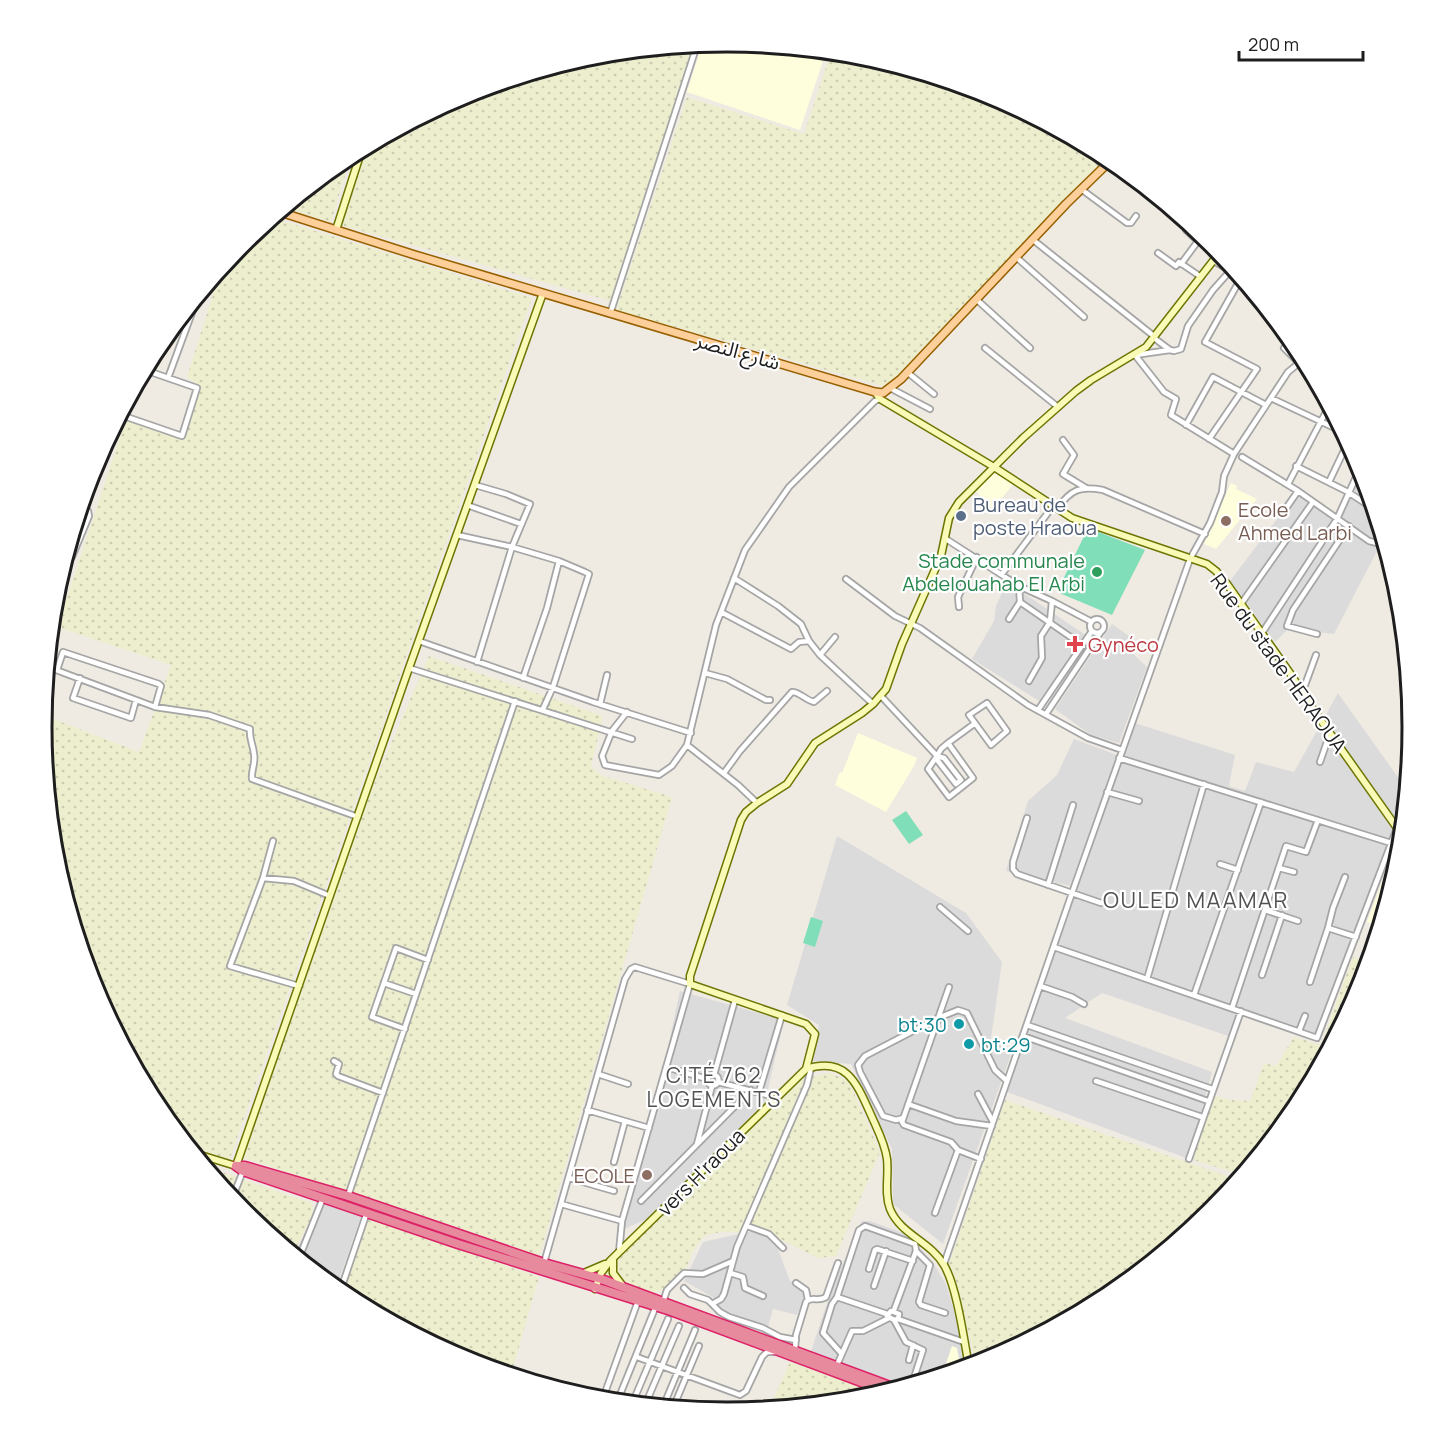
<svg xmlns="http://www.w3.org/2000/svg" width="1455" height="1455" font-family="Manrope,'Noto Sans Arabic',sans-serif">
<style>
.residential{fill:#dcdbdb}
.education{fill:#fffedc}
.farmland{fill:url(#farmland-dots)}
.pitch{fill:#80dfb8}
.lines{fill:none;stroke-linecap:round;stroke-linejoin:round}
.street-casing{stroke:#a5a5a5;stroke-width:8}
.secondary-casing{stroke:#6d7603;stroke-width:9}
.primary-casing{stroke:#976100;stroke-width:10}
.highway-casing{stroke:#dc2167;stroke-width:11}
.street{stroke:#fff;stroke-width:4.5}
.secondary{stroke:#f9fab6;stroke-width:6}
.primary{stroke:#fdcf9a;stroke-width:7}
.highway{stroke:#e88a9e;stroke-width:8}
.service-dot{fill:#5c6f8a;stroke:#fff;stroke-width:2}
.education-dot{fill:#8d6e63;stroke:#fff;stroke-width:2}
.leisure-dot{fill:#2e9e5b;stroke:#fff;stroke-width:2}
.health-dot{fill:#e0444e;stroke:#fff;stroke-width:2}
.culture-dot{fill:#0f9aa8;stroke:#fff;stroke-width:2}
.labels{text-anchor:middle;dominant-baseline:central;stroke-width:4.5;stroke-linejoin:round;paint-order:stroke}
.street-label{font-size:20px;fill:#1e1e1e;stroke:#fff}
.service-label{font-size:20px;fill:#4e5e75;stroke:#fff;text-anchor:start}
.education-label{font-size:20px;fill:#785e54;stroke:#fff;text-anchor:start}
.leisure-label{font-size:20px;fill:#27864d;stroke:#fff;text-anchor:end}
.health-label{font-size:20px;fill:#be3a42;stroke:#fff;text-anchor:start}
.culture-label{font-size:20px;fill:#0d838f;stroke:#fff;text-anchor:end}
.neighbourhood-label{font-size:21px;letter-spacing:1.5px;fill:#515151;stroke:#fff}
.quarter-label{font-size:22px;letter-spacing:1.5px;fill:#515151;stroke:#fff}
.rim{fill:none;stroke:#1e1e1e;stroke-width:3}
</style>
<defs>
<pattern id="farmland-dots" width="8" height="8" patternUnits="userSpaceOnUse" patternTransform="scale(1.5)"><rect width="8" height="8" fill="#edeece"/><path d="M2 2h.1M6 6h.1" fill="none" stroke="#cbccb0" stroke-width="1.8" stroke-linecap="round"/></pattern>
</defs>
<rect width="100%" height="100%" fill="#efebe3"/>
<path class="residential" d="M1362,469L1386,549L1379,547L1334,634L1288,629L1275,642L1230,581L1299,490L1337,519Z
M1007,582L1087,636L1039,701L972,659L994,621L996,606Z
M1112,624L1135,640L1130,651L1147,667L1119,743L1091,735L1055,709Z
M1338,693L1407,790L1405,808L1321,1039L1242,1015L1231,1037L1102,993L1065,1018L1212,1072L1189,1159L1007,1092L1135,723L1235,755L1229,786L1245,791L1256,762L1294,772Z
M1074,739L1117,755L1070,886L1006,871L1028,801L1057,775Z
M837,836L966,913L1002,962L991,1039L1012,1052L943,1244L893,1204L892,1149L851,1064L813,1061L819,1025L787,1005Z
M680,991L784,1020L765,1102L647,1219L622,1230L618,1221L625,1198L632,1186L652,1122Z
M320,1203L361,1216L336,1289L294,1255Z
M862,1221H870L906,1234L932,1261L946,1284L954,1311L966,1368L909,1385L835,1364L811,1351L833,1285Z
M757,1230L775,1241L790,1281L807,1292L797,1315L773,1309L766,1334L715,1314L716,1299L684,1281L703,1242Z"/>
<path class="education" d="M728,42L826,52L800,130L687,92L702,45Z
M991,472L1015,482L993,509L975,490Z
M1231,483L1237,486L1236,489L1257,499L1216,549L1204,544Z
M858,733L917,758L914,766L886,812L835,785L840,772L842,773Z
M1396,845L1401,848L1400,862L1380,927L1367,922Z
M952,1346L957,1348L961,1370L942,1375Z"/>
<path class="farmland" d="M696,45L614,302L338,224L362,149L465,94L594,55Z
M831,52L862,55L990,94L1112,160L890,388L616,310L687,97L804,134Z
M351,155L331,222L285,208L347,157Z
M273,218L532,298L229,1161L189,1147L157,1108L94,990L55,861L42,727L43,715L139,752L171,665L57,627L126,419L179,437L199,386L187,377L221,269L243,243Z
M429,656L603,716L591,767L603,776L672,797L539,1257L244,1158L367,799Z
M1353,957L1369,963L1361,990L1297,1109L1243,1175L1196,1161L1192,1154L1212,1095L1230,1100L1250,1101L1264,1063L1276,1066L1294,1037L1321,1045Z
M831,1073L849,1082L880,1152L836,1256L818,1258L750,1224L738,1232H720L704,1236L693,1251L684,1273L664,1289L652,1293L602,1274L800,1079Z
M1005,1100L1239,1180L1212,1212L1108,1298L991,1360L974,1355L949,1264Z
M204,1166L312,1203L313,1214L293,1254L243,1212Z
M369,1219L539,1277L511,1375L465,1361L342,1294Z
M790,1362L881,1394L861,1400L769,1409Z"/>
<path class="pitch" d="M1088,528L1145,550L1112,615L1057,592Z
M906,811L923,835L909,844L892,820Z
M811,917L823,921L815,947L803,943Z"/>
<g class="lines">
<defs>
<path id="street" d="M442,107L447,108
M1096,151L1097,159L1104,167
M1081,189L1127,223H1131L1136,216
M1032,239L1155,337
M1158,253L1176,266L1179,262L1201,277
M1016,257L1084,317
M1214,261L1239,276
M1181,264L1198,241L1186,230
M976,299L1030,348
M610,314L697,45
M1154,338L1170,350
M1292,340L1284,348L1299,363
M985,348L1058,407
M1135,355L1164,392L1176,399L1171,415L1234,454
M1135,355L1170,350L1174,351L1181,349L1188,326L1213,290L1230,271
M907,372L934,394
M168,378L197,299
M890,388L930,409
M1271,398L1343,432
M121,415L182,436L197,388L145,370
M1186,425L1213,377L1266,405
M1209,439L1257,369L1205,342L1241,278
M1063,440L1074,455L1063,474L1086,488
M1242,457L1298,491
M1296,466L1348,492L1374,509
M1329,482L1348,442
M1288,484L1329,406
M475,485L506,494L530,504L512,547L559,561
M467,505L521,524
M1057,509C1071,489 1080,486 1103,490L1205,534
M1282,514L1298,491L1369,541L1385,545
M457,535L512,547L477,662
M946,539L1019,586L1052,601L1050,622L1041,636L1042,658L1029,681
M72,557L89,516L88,511L81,507
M1002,574L1053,506
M734,578L778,606L801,624L809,641L820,655L873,704
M846,579L895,616L920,628L1028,705L1088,738L1122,750
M1019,586L1020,602L1072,638
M1052,601L1090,621
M1241,604L1313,502
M959,607L958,597L977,557
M721,612L791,649L799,642L809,641
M1090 626a7 7 0 1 1 14 0a7 7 0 1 1-14 0Z
M1009,619L1020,602
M1262,633L1337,519L1361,466
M1317,634L1287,626L1293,610L1349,526
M419,641L593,702L691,733
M820,655L835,637
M48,667L155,707L209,715L250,729C249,739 253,744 254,754C256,762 251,770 252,779L358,817
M409,668L632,739
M57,670L63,652L159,684L161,686L155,707
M705,673L727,679L766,700H770
M80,678L73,698L131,718L136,700
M523,678L547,608L559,561L585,572L589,574L553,687L543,709
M1300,690L1305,685L1316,655
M881,696L937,756L928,769L949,797L973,778L948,743L974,724
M987,703L1007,731L991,745L969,715Z
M600,704L607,675
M1038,710L1092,631
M627,712L612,731L602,756L605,765L659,775L672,766L687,745L716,625L745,550L789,487L875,401L880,399
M1046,714L1100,633
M687,745L738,785L757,803
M937,756L944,758L961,780L956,784L938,761L937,756L941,749L948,743
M1119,758L1391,843
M1320,762L1330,733
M724,773L740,751L792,692C800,692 805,700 814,702L827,691
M1107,792L1139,801
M1027,818L1013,862V869L1017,874L1101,903
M1220,864L1238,870
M1279,868L1294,872
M263,878L273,841
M1048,885L1073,805
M940,907L968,931
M1265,910L1298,921
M1328,928L1333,908L1345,877
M1054,947L1317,1038L1397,828L1406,799
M1262,975L1282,915
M1147,979L1204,784
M1310,982L1328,928L1356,937
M384,983L416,994
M299,986L230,966L263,878L294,881L330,896
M1040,986L1072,997L1084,1004
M949,987L902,1122L904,1125L951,1142L958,1150L981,1159
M1194,995L1261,802
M1232,1008L1286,846L1306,852L1318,820
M1027,1025L1212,1089
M405,1029L372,1017L396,948L428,960
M1299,1031L1305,1016
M1023,1036L1208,1101
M334,1061L339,1064L336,1074L338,1076L383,1093
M666,1067L707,1079
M598,1074L628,1084
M707.5 1080a5.5 5.5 0 1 1 11 0a5.5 5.5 0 1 1-11 0Z
M714,1075L735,1000
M1096,1081L1202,1117
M718,1082L767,1095
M759,1092L782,1015
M978,1094L993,1122
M908,1104L956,1121L992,1126
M587,1110L649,1128
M903,1118L896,1120L883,1116L860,1072L858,1065L865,1056L938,1018L958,1010L967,1013L995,1070L1007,1081
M697,1144L712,1086
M1189,1159L1241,1011
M614,1162L625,1121
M569,1178L614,1191
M348,1196L515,701
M232,1199L243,1171
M641,1201L751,1090
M561,1204L622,1221
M935,1213L958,1150
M747,1226L769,1234L783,1248
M916,1251L930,1265L919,1302L921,1305L945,1313
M299,1258L323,1198
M544,1263L625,979L631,969L635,967L690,984L622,1221L619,1252
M944,1264L1072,893L1190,559L1210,523L1222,492L1224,476L1234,454L1288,372L1304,359
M869,1269L875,1250L877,1249L913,1261
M730,1273L743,1277L745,1288L763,1296
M796,1283L806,1290L808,1300
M874,1286L886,1251
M684,1288L690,1294L708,1300L720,1312L729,1317L763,1328L780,1337L796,1340
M340,1292L367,1212
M837,1297L832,1304L823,1333L841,1353
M663,1302L667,1290L684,1273L703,1274L733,1261
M712,1304L721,1299L724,1294L737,1247L807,1085L811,1068
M887,1314L837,1297L859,1230L865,1226L915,1244L916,1251L894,1310
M898,1319L964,1342
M894,1320L898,1319L899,1314L891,1311L887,1316L894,1320L906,1342L923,1350L912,1384
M795,1350L796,1335L806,1302C811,1296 819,1302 826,1297L838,1263
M637,1357L740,1395L746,1391L762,1357L767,1352H776
M909,1360L913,1345
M837,1365L852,1331H863L889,1318
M602,1401L638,1301
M617,1402L656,1306
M632,1404L668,1319
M645,1405L679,1326
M663,1407L695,1330
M673,1408L699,1346"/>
<path id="secondary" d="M336,230L362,149
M875,392L880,399L994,467L1072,518L1207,564L1216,571L1227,584L1292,676L1310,705L1402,835
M806,1069L815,1034L806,1024L690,984V976L741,820L746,812L757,803L787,784L815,743L862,713L873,704L886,689L902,644L941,556L949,518L959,502L1023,438L1076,391L1091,380L1146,347L1220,252
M194,1153L236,1166L409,668L543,293
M613,1259V1273L622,1285
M584,1273L605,1264
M595,1289L601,1273L610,1261L806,1069C847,1056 857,1084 871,1115C877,1129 885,1143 887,1159C889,1175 884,1193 890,1209C900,1234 931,1242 944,1265C957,1287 964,1340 969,1367"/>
<path id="primary" d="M280,212L415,255L875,392L883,393L901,379L1066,204L1104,167L1112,161"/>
<path id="highway" d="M236,1166H245L348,1196L544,1263L601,1279L898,1389
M236,1166L243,1171L458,1244L671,1311L888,1392"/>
</defs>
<use href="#street" class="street-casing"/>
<use href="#secondary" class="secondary-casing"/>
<use href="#primary" class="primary-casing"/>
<use href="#highway" class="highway-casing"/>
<use href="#street" class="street"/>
<use href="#secondary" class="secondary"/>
<use href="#primary" class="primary"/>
<use href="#highway" class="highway"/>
</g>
<circle class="service-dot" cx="961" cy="516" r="6"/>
<g class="education-dot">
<circle cx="1226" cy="521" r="6"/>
<circle cx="647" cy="1175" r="6"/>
</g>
<circle class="leisure-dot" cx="1097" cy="572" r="6"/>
<path class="health-dot" d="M1072 635h6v6h6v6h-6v6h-6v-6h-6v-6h6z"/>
<g class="culture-dot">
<circle cx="959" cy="1024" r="6"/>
<circle cx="969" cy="1044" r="6"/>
</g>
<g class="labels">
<g class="street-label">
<text transform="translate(738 351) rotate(16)">شارع النصر</text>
<text transform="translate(1279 663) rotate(54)">Rue du stade HERAOUA</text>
<text transform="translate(701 1172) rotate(-45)">vers H'raoua</text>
</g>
<g class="service-label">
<text x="973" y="504">Bureau de<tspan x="973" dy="23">poste Hraoua</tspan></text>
</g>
<g class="education-label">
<text x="1238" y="509">Ecole<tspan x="1238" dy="23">Ahmed Larbi</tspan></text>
<text x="635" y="1175" text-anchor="end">ECOLE</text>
</g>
<g class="leisure-label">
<text x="1085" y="560">Stade communale<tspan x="1085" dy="23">Abdelouahab El Arbi</tspan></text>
</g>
<g class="health-label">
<text x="1088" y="644">Gynéco</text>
</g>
<g class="culture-label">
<text x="947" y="1024">bt:30</text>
<text x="981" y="1044" text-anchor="start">bt:29</text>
</g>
<g class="neighbourhood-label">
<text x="714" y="1075">CITÉ 762<tspan x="714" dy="24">LOGEMENTS</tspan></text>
</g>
<g class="quarter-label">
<text x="1196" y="900">OULED MAAMAR</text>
</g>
</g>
<path d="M0 0H1455V1455H0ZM52 727a675 675 0 1 1 1350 0a675 675 0 1 1-1350 0Z" fill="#fff" fill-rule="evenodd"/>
<path class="rim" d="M52 727a675 675 0 1 1 1350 0a675 675 0 1 1-1350 0Z"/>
<path d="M1239 51v9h124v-9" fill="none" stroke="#1e1e1e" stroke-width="3"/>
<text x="1248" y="51" font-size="18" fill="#1e1e1e" stroke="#ffffff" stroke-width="4.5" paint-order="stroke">200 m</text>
</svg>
